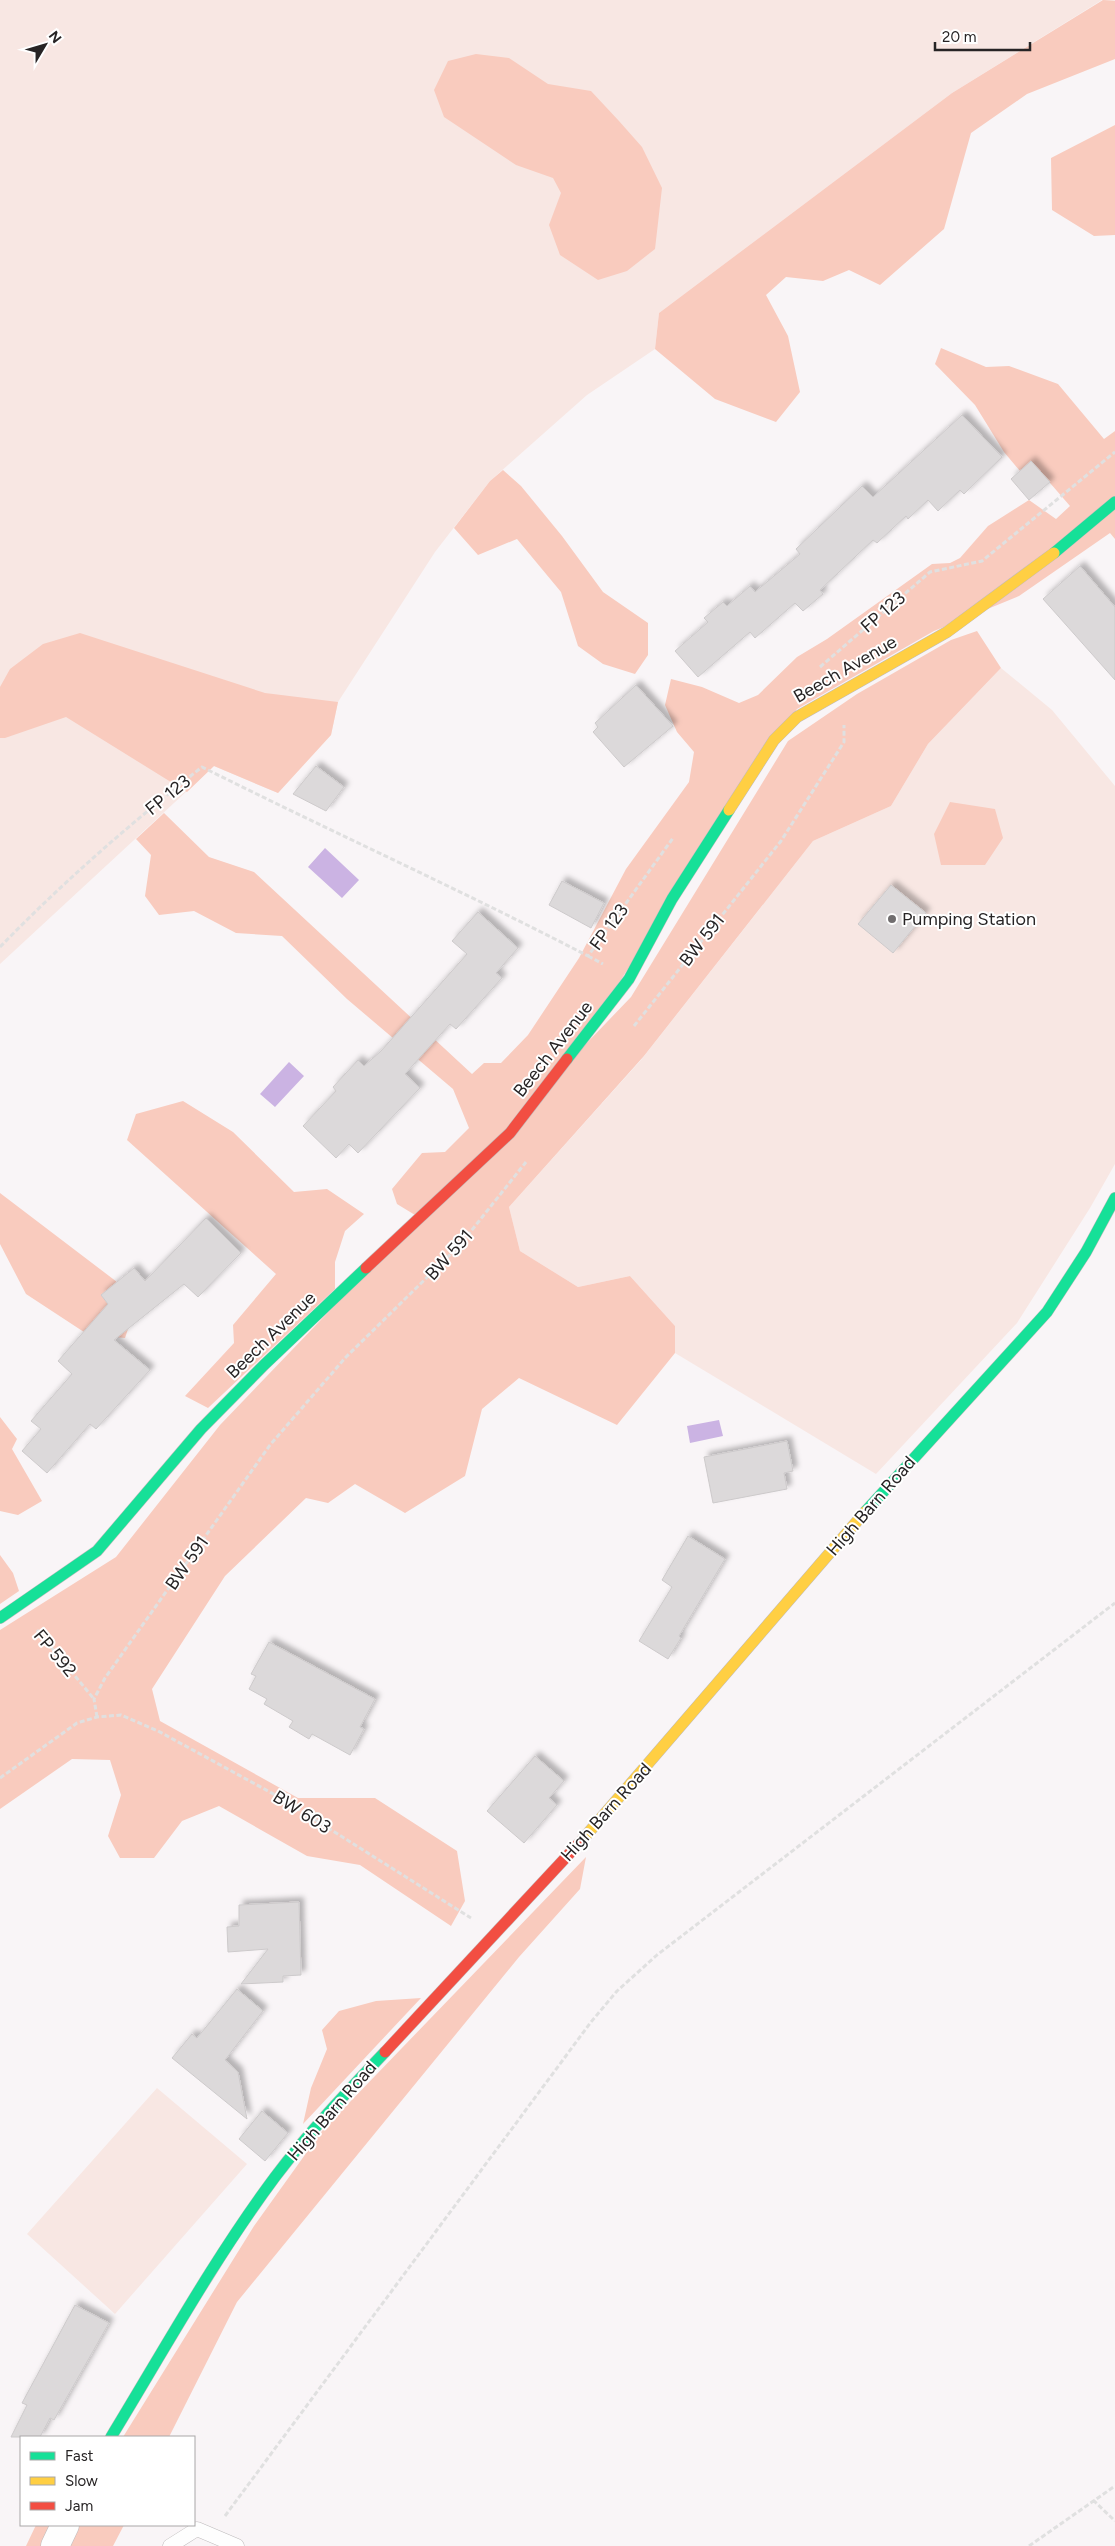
<svg xmlns="http://www.w3.org/2000/svg" width="1115" height="2546" font-family="Figtree,sans-serif">
<style>
.green{fill:#f8e7e3}
.forest{fill:#f9cbbe}
.water{fill:#cbb3e3}
.building{fill:#dcd9da;stroke:#cdcacb;filter:url(#shadow)}
.lines{fill:none;stroke-linecap:round;stroke-linejoin:round}
.lane-casing{stroke:#bebbbc;stroke-width:15}
.street-casing{stroke:#bebbbc;stroke-width:29}
.fast-casing{stroke:#bebbbc;stroke-width:12}
.slow-casing{stroke:#bebbbc;stroke-width:12}
.jam-casing{stroke:#bebbbc;stroke-width:12}
.path{stroke:#e0e0e0;stroke-width:3;stroke-dasharray:5 2.5;stroke-linecap:butt}
.lane{stroke:#fefefe;stroke-width:14}
.street{stroke:#fefefe;stroke-width:28}
.fast{stroke:#16e098;stroke-width:11}
.slow{stroke:#ffcf43;stroke-width:11}
.jam{stroke:#f24e42;stroke-width:11}
.poi-dot{fill:#706d6e;stroke:#fff;stroke-width:2}
.labels{text-anchor:middle;dominant-baseline:central;stroke-width:4;stroke-linejoin:round;paint-order:stroke}
.street-label{font-size:18px;fill:#272425;stroke:#fff}
.poi-label{font-size:18px;fill:#272425;stroke:#fff;text-anchor:start}
</style>
<defs>
<filter id="shadow"><feDropShadow dx="4.5" dy="-4.5" stdDeviation="2.5" flood-color="#0004"/></filter>
</defs>
<rect width="100%" height="100%" fill="#f9f5f7"/>
<path class="green" d="M0,0H1115V13L1102,0L952,93L659,313L655,349L587,395L490,481L435,552L338,702L331,735L278,793L214,766L0,964Z
M1001,668L1052,710L1115,786V1164L1090,1208L1017,1323L876,1474L675,1353V1326L630,1276L578,1287L520,1251L509,1207L641,1060L813,841L891,806L928,744Z
M157,2088L247,2164L115,2314L27,2234Z"/>
<path class="forest" d="M1103,0L1115,1V59L1027,94L971,133L944,229L880,285L849,270L823,281L786,277L766,295L788,336L800,392L776,422L715,399L655,349L659,313L952,93Z
M476,54L509,58L548,84L591,91L619,121L642,147L662,188L655,249L627,271L598,280L560,255L549,225L561,193L553,178L516,165L444,117L434,90L448,61Z
M1115,125V235L1094,236L1052,210L1051,158Z
M941,348L986,367L1009,366L1058,384L1104,439L1115,431V539L1110,533L1019,596L934,631L797,709L620,981L507,1128L415,1215L397,1204L392,1189L422,1153L445,1152L469,1128L453,1089L347,999L282,936L236,933L194,911L159,915L145,896L151,855L136,839L164,813L209,857L254,872L472,1074L484,1063H501L528,1035L579,958L626,869L689,782L694,752L677,732L665,705L671,679L702,687L739,703L758,695L797,657L827,639L932,564L950,563L960,558L988,526L1029,500L1056,519L1070,506L1031,461L1020,471L1004,452L975,405L935,364Z
M503,470L521,486L562,536L603,592L648,623V655L635,674L603,664L578,646L561,592L517,539L478,555L454,528L490,481Z
M977,631L1001,668L928,744L891,806L813,841L644,1056L509,1207L520,1251L578,1287L630,1276L675,1326V1353L617,1425L519,1378L482,1409L465,1476L405,1513L355,1484L328,1503L306,1498L225,1576L152,1689L160,1721L298,1798H375L457,1851L465,1901L451,1926L360,1865L307,1856L219,1806L182,1821L154,1858H120L108,1836L121,1795L110,1760L72,1759L0,1809V1630L116,1557L220,1425L631,997L788,741L857,694L951,640Z
M80,633L265,693L338,702L331,735L278,793L214,766L187,792L66,717L5,738H0V687L10,669L43,644Z
M950,802L995,809L1003,838L985,865H941L934,834Z
M183,1101L233,1132L294,1192L327,1189L364,1214L345,1231L335,1262V1289L208,1408L185,1396L234,1343L233,1325L276,1274L127,1140L136,1114Z
M0,1193L117,1282L101,1295L128,1329L125,1338L87,1334L26,1294L0,1244Z
M0,1417L17,1439L12,1449L42,1501L18,1515L0,1511Z
M0,1555L13,1573L19,1591L0,1604Z
M586,1857L580,1889L519,1957L237,2302L169,2437H123L254,2226L322,2131Z
M421,1998L303,2124L311,2088L327,2049L322,2030L339,2011L376,2001Z
M36,2525H124L113,2546H26Z"/>
<path class="water" d="M325,848L359,880L342,898L308,867Z
M289,1062L304,1076L275,1107L260,1094Z
M719,1420L723,1436L690,1443L687,1426Z"/>
<path class="building" d="M962,415L1002,457L964,494L960,490L938,511L928,500L908,519L906,516L877,543L873,540L820,590L823,594L803,611L795,603L755,638L750,632L698,677L675,651L708,622L704,618L723,602L727,606L750,586L755,592L800,554L796,549L862,486L873,497Z
M1031,461L1050,482L1029,500L1011,479Z
M1080,566L1115,607V680L1043,599Z
M636,685L673,726L624,767L593,732L598,727L595,723Z
M316,766L344,787L326,811L293,794Z
M562,881L604,903L591,928L549,905Z
M891,885L926,913L893,953L858,924Z
M478,912L518,948L496,973L502,978L456,1029L450,1024L405,1074L420,1088L358,1153L349,1144L336,1158L303,1126L336,1091L333,1087L358,1060L364,1066L381,1051L467,954L452,941Z
M206,1218L241,1253L198,1297L184,1284L114,1340L150,1370L96,1429L90,1424L47,1473L22,1451L41,1429L31,1421L72,1374L58,1361L108,1304L101,1295L134,1268L145,1281Z
M787,1441L793,1471L784,1473L787,1489L713,1503L704,1457Z
M688,1536L725,1559L679,1636L681,1638L668,1659L639,1641L672,1587L662,1580Z
M269,1642L375,1699L360,1727L364,1729L350,1755L312,1734L309,1739L289,1727L293,1721L264,1704L267,1699L249,1689L256,1676L251,1674Z
M535,1756L564,1781L549,1798L557,1805L524,1843L487,1811Z
M299,1902L301,1975L283,1976V1982L241,1984L268,1949L228,1952L227,1927L239,1926V1905Z
M237,1989L263,2011L225,2060L238,2072L247,2119L172,2058L192,2034L197,2038Z
M262,2111L288,2133L265,2161L239,2139Z
M75,2305L109,2323L54,2420L50,2418L40,2437H11L27,2405L22,2403Z"/>
<g class="lines">
<defs>
<path id="lane" d="M170,2546L197,2529L237,2546"/>
<path id="street" d="M55,2546L65,2525"/>
<path id="fast" d="M1054,553L1115,502
M567,1059L629,979L672,899L729,810
M865,1512L1047,1312L1086,1252L1115,1198
M0,1618L97,1551L201,1429L264,1365L366,1268
M111,2437C164,2350 214,2259 275,2177C309,2132 347,2092 385,2052"/>
<path id="slow" d="M729,810L774,740L797,717L947,632L1054,553
M583,1839L865,1512"/>
<path id="jam" d="M366,1268L510,1133L567,1059
M385,2052L583,1839"/>
</defs>
<use href="#lane" class="lane-casing"/>
<use href="#street" class="street-casing"/>
<use href="#fast" class="fast-casing"/>
<use href="#slow" class="slow-casing"/>
<use href="#jam" class="jam-casing"/>
<path class="path" d="M820,667L930,572L982,561L1115,452
M0,947C63,882 131,823 202,767C330,831 461,890 588,956L673,838
M588,956L603,964
M634,1026L781,841L844,742V725
M37,1630L94,1699
M97,1717L94,1699L105,1678L270,1445L346,1357L460,1245L526,1162
M0,1778L77,1723L97,1717L121,1715L158,1731L279,1797L471,1918
M1093,2500L1115,2521
M225,2516L591,2022L617,1991L657,1955L1115,1603
M1029,2546L1115,2486"/>
<use href="#lane" class="lane"/>
<use href="#street" class="street"/>
<use href="#fast" class="fast"/>
<use href="#slow" class="slow"/>
<use href="#jam" class="jam"/>
</g>
<circle class="poi-dot" cx="892" cy="919" r="5"/>
<g class="labels">
<g class="street-label">
<text transform="translate(883 612) rotate(-41)">FP 123</text>
<text transform="translate(845 669) rotate(-30)">Beech Avenue</text>
<text transform="translate(168 795) rotate(-39)">FP 123</text>
<text transform="translate(609 927) rotate(-54)">FP 123</text>
<text transform="translate(702 940) rotate(-52)">BW 591</text>
<text transform="translate(553 1049) rotate(-52)">Beech Avenue</text>
<text transform="translate(449 1255) rotate(-48)">BW 591</text>
<text transform="translate(271 1335) rotate(-44)">Beech Avenue</text>
<text transform="translate(871 1506) rotate(-49)">High Barn Road</text>
<text transform="translate(187 1563) rotate(-55)">BW 591</text>
<text transform="translate(55 1653) rotate(50)">FP 592</text>
<text transform="translate(302 1812) rotate(32)">BW 603</text>
<text transform="translate(606 1812) rotate(-48)">High Barn Road</text>
<text transform="translate(332 2111) rotate(-49)">High Barn Road</text>
</g>
<g class="poi-label">
<text x="902" y="919">Pumping Station</text>
</g>
</g>
<rect x="20" y="2436" width="175" height="90" fill="#ffffff" stroke="#a9a7a8"/>
<rect x="30" y="2452" width="25" height="8" fill="#16e098" stroke="#a9a7a8"/>
<text x="65" y="2461" font-size="15" fill="#272425">Fast</text>
<rect x="30" y="2477" width="25" height="8" fill="#ffcf43" stroke="#a9a7a8"/>
<text x="65" y="2486" font-size="15" fill="#272425">Slow</text>
<rect x="30" y="2502" width="25" height="8" fill="#f24e42" stroke="#a9a7a8"/>
<text x="65" y="2511" font-size="15" fill="#272425">Jam</text>
<g transform="translate(45 45) rotate(52)" stroke="#ffffff" stroke-width="4" paint-order="stroke">
<path d="M0-4L9 19L0 12L-9 19Z" fill="#272425"/>
<text y="-8" font-size="14" font-weight="bold" text-anchor="middle" fill="#272425">N</text>
</g>
<path d="M935 42v8h95v-8" fill="none" stroke="#272425" stroke-width="2.5"/>
<text x="942" y="42" font-size="15" fill="#272425" stroke="#ffffff" stroke-width="4" paint-order="stroke">20 m</text>
</svg>
